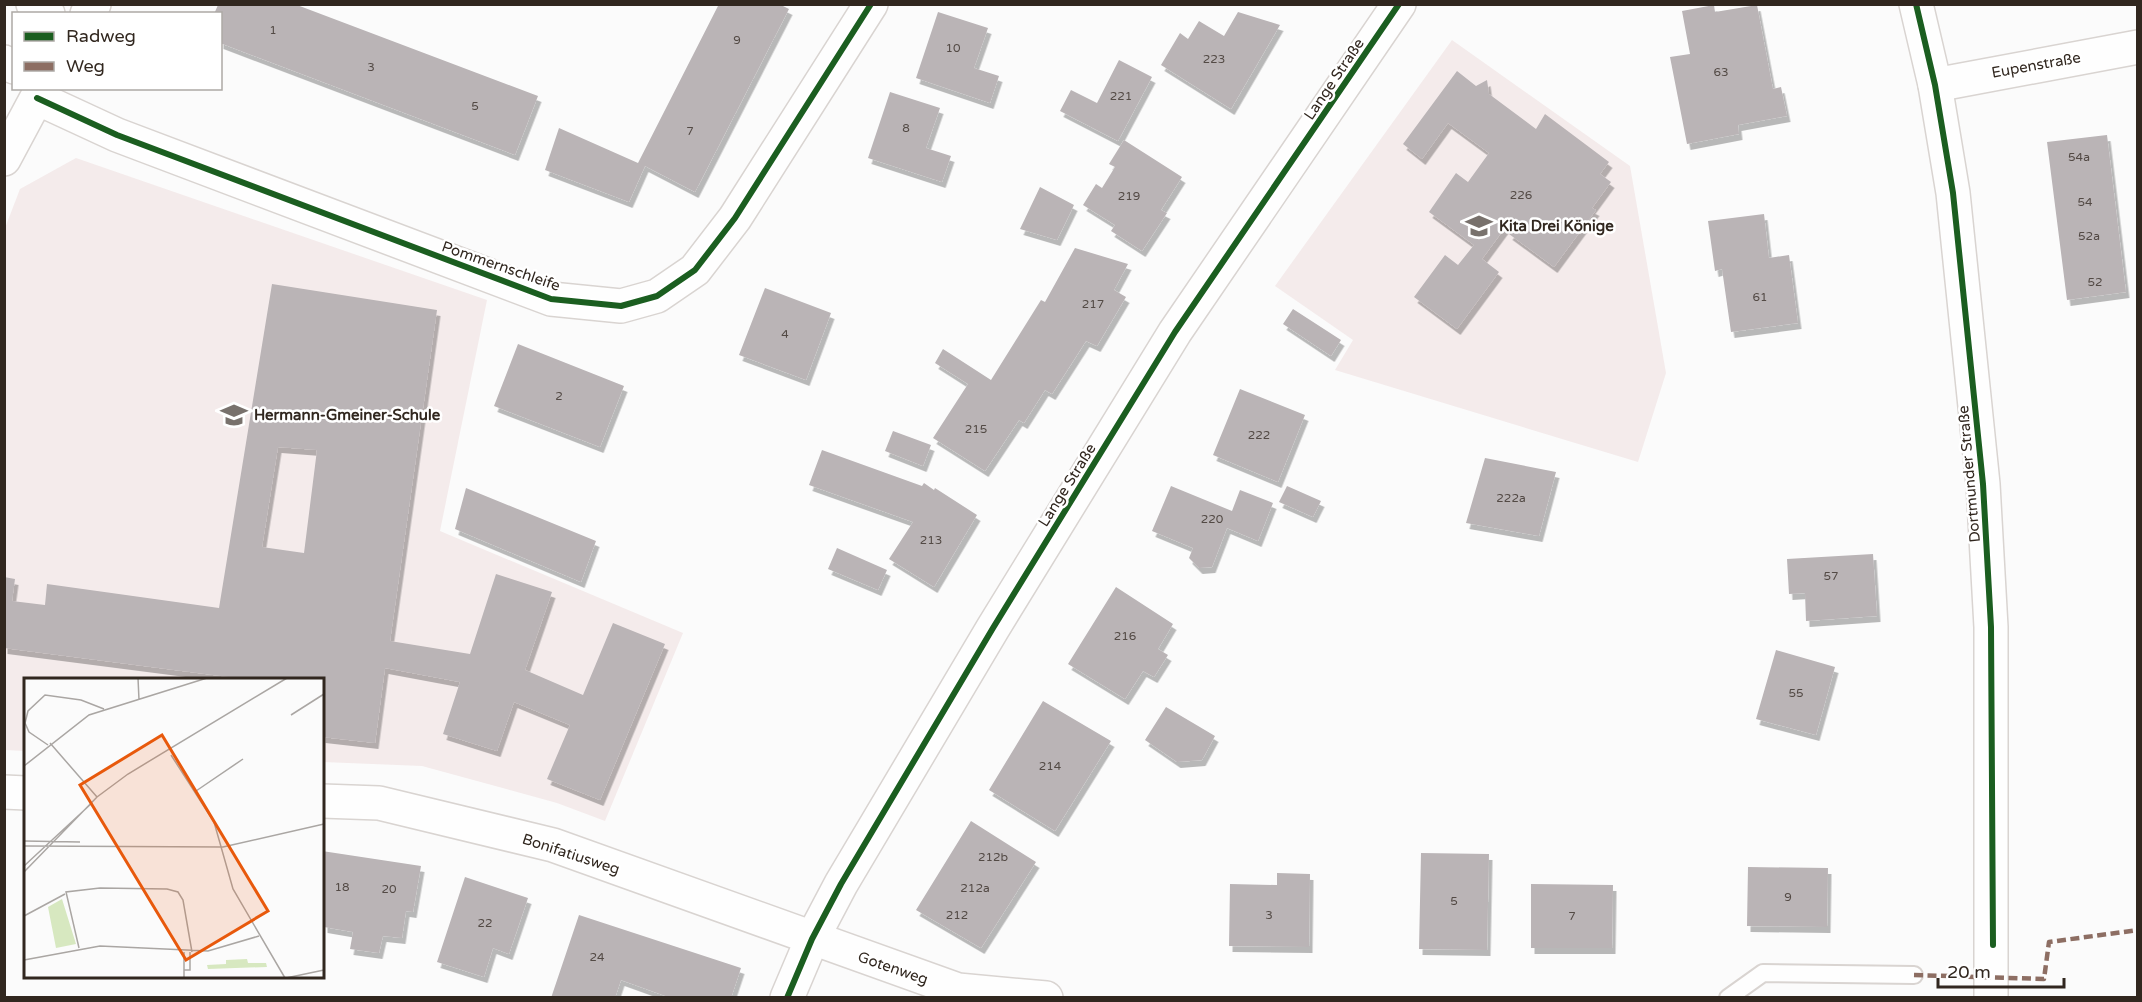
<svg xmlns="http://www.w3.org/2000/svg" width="2142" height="1002" font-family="'Varela Round',sans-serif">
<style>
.education{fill:#f4ebeb}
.building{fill:#bab4b6;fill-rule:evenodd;filter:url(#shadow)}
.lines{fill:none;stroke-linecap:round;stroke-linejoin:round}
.lane-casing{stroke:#d9d4d1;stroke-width:20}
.street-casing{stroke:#d9d4d1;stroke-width:36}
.secondary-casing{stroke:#d9d4d1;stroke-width:36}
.lane{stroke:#fefefe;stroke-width:16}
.street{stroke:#fefefe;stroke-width:33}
.secondary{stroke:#fefefe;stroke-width:33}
.quiet{stroke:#8d6e63;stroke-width:4.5;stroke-dasharray:9 4.5;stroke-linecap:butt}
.cycleway-casing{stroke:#fff;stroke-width:10}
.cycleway{stroke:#1b5e20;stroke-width:6}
.labels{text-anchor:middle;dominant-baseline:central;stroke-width:5;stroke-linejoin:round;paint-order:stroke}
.number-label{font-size:12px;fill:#534a45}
.street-label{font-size:15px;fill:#31271f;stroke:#fff}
.poi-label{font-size:15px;font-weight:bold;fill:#31271f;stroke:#fff;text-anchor:start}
.inset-road{fill:none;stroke:#aaa6a3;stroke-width:1.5}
.view{fill:#e8590c;fill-opacity:0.15;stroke:#e8590c;stroke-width:3}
.inset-edge{fill:none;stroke:#31271f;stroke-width:3}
</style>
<defs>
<filter id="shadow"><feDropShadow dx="3.5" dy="6" stdDeviation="0" flood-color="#0004"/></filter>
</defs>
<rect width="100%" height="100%" fill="#fbfbfb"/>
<path class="education" d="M1452,40L1630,166L1666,373L1638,462L1335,370L1353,340L1275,286Z
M76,158L487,300L440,531L683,633L605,821L557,803L422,766L323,762L322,680H26L25,751L5,750V228L20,189Z"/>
<path class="building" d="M719,4H779L789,9L695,192L645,166L629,202L545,170L559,128L638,163Z
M218,5H297L538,96L515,155L220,43V14H214Z
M1714,5L1715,12L1757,5L1773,89L1781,87L1787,116L1738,125L1739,134L1687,144L1670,57L1690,54L1682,11Z
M938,12L988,28L974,68L999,76L990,103L916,78Z
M1238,12L1280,25L1231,109L1161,65L1180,33L1188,39L1199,21L1224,36Z
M1119,60L1152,77L1118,141L1060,111L1071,90L1097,103Z
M1457,71L1476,86L1487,80L1489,94L1536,129L1545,114L1609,162L1600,174L1611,182L1592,208L1596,210L1554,267L1509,234L1513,229L1507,225L1482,259L1499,272L1457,329L1414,297L1445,255L1458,265L1474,245L1429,212L1456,173L1468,182L1489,153L1448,123L1422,159L1403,144Z
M890,92L940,108L926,148L951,156L942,182L868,158Z
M2107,135L2126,292L2067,300L2047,142Z
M1124,140L1182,177L1161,210L1167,213L1142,251L1111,231L1115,225L1083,205L1096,184L1102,188L1115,167L1109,164Z
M1040,187L1074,205L1057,240L1020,229Z
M1764,214L1769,258L1789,255L1798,323L1731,332L1722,269L1715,271L1708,221Z
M1075,248L1128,264L1114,290L1126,297L1097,346L1086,341L1052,394L1045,390L1024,423L1019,420L985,471L933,438L968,384L935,363L943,349L991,380L1041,300L1045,302Z
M272,284L437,310L390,641L470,654L496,574L552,592L525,670L583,695L613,623L665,644L600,800L547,779L570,725L514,702L497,751L443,734L460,682L385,668L375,743L322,737V680H252L4,648V577L15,579L12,601L45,605L47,584L219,608ZM278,447L317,450L304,553L262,547Z
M765,288L831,313L806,380L739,355Z
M1293,309L1341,340L1331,356L1283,324Z
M518,344L624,386L600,447L494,406Z
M1240,389L1305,415L1278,482L1213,455Z
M893,431L931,445L923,466L885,451Z
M822,450L922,486L924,483L934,490L935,488L977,515L934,587L889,559L913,522L809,485Z
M1485,458L1556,472L1539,536L1466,523Z
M1171,486L1232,511L1240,490L1273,503L1258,541L1227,528L1212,567L1199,568L1189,558L1193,548L1152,531Z
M1287,486L1321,501L1313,517L1279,502Z
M466,488L596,541L581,582L455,529Z
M837,548L887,570L878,590L828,569Z
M1873,554L1877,616L1806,621L1805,593L1789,594L1787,559Z
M1116,587L1173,624L1158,649L1168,655L1154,677L1143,671L1125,699L1068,664Z
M1776,650L1835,667L1816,735L1756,719Z
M1043,701L1111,741L1055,831L989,790Z
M1166,707L1215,736L1202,760L1177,762L1145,740Z
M971,821L1036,862L981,948L916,910Z
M322,851L421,866L413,912L406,911L402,938L383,936L379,953L350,949L353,932L324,927Z
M1421,853L1489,854L1487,950L1419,949Z
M1748,867L1828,868L1827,927L1747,926Z
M1277,873L1310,874L1309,947L1229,946L1230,884L1277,885Z
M465,877L528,898L509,954L493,948L484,977L437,962Z
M1531,884L1613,885L1612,948H1531Z
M579,915L741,968L731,998H671L621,980L615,998H551Z"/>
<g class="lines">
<defs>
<path id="lane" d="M1728,998L1763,973L1914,975"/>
<path id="street" d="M33,4L48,14
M87,14L94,4
M4,62L14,67
M1935,85L2138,47
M37,98L117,135L551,299L621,306L657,296L695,270L735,218L871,4
M4,159L42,88
M4,792L26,793
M322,801L379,803L553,845L958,990L1046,998"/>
<path id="secondary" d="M1916,4L1935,85L1953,193L1983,484L1991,627V998
M787,998L812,939L841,884L993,628L1175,332L1399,4"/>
</defs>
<use href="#lane" class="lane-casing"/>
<use href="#street" class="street-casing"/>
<use href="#secondary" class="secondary-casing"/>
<use href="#lane" class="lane"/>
<use href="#street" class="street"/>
<use href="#secondary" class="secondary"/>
<path class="quiet" d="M1914,975L2044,979L2049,942L2138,930"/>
<defs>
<path id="cycleway" d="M1916,4L1935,85L1953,193L1983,484L1991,627L1993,945
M37,98L117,135L551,299L621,306L657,296L695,270L735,218L871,4
M787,998L812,939L841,884L993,628L1175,332L1399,4"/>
</defs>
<use href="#cycleway" class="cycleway-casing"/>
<use href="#cycleway" class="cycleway"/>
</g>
<defs>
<symbol id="school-bare" viewBox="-9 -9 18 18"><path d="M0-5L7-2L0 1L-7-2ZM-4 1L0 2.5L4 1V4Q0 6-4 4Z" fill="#78716c" stroke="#fff" stroke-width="2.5" paint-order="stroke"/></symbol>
</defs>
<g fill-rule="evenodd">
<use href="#school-bare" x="1460" y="207" width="38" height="38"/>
<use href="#school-bare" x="215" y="396" width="38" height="38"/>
</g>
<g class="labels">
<g class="number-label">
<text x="273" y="30">1</text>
<text x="737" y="40">9</text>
<text x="953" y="48">10</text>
<text x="1214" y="59">223</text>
<text x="371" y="67">3</text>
<text x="1721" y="72">63</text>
<text x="1121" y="96">221</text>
<text x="475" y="106">5</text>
<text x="906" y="128">8</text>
<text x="690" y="131">7</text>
<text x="2079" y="157">54a</text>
<text x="1521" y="195">226</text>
<text x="1129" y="196">219</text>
<text x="2085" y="202">54</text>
<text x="2089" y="236">52a</text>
<text x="2095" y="282">52</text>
<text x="1760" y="297">61</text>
<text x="1093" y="304">217</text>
<text x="785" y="334">4</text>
<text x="559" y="396">2</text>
<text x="976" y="429">215</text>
<text x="1259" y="435">222</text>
<text x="1511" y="498">222a</text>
<text x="1212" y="519">220</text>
<text x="931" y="540">213</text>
<text x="1831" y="576">57</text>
<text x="1125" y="636">216</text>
<text x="1796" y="693">55</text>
<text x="1050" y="766">214</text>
<text x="993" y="857">212b</text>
<text x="342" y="887">18</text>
<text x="975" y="888">212a</text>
<text x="389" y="889">20</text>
<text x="1788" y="897">9</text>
<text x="1454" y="901">5</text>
<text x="957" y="915">212</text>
<text x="1269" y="915">3</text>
<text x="1572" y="916">7</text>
<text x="485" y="923">22</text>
<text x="597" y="957">24</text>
</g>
<g class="street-label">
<text transform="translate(2036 65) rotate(-10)">Eupenstraße</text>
<text transform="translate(1334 79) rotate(-56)">Lange Straße</text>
<text transform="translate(501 266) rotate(19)">Pommernschleife</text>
<text transform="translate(1969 474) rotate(-95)">Dortmunder Straße</text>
<text transform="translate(1067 485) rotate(-58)">Lange Straße</text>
<text transform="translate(571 854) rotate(18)">Bonifatiusweg</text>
<text transform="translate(893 968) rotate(19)">Gotenweg</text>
</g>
<g class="poi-label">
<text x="1499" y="226">Kita Drei Könige</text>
<text x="254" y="415">Hermann-Gmeiner-Schule</text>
</g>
</g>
<g transform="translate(24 678)">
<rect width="300" height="300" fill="#fbfbfb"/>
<path d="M38,221L52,266L32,270L24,229ZM223,281L224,285H242L243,289L184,291L183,287L202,286V282Z" fill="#d7e8c0"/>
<path class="inset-road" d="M114,0L115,22M267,37L300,16M26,65L73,119M24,67L5,54L1,45L4,33L21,17L57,22L80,31M147,77L190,144L209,211L261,300M0,88L65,37L183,0M172,113L219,81M0,163L56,164M1,168L199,169L300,146M0,188L68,125M0,194L73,119L104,96L263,0M0,238L41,216M55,270L42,214L76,210L143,211L154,214L159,222L168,274M160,274V300M0,282L76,268L184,273L235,258M160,292H166V274M262,300L300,292"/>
<path class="view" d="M138,57L244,233L162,282L56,107Z"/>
<rect width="300" height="300" class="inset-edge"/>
</g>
<rect width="2142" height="1002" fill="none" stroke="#31271f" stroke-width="12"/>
<rect x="12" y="12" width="210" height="78" fill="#ffffff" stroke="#ada9a5" stroke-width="1.5"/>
<rect x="24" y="32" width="30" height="9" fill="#1b5e20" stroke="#ada9a5" stroke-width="1.5"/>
<text x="66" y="42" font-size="18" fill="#31271f">Radweg</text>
<rect x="24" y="62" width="30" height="9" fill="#8d6e63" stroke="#ada9a5" stroke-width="1.5"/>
<text x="66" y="72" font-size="18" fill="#31271f">Weg</text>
<path d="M1938 978v9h126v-9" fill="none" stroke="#31271f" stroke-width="3"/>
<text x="1947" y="978" font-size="18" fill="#31271f" stroke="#ffffff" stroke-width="4.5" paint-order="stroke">20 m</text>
</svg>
